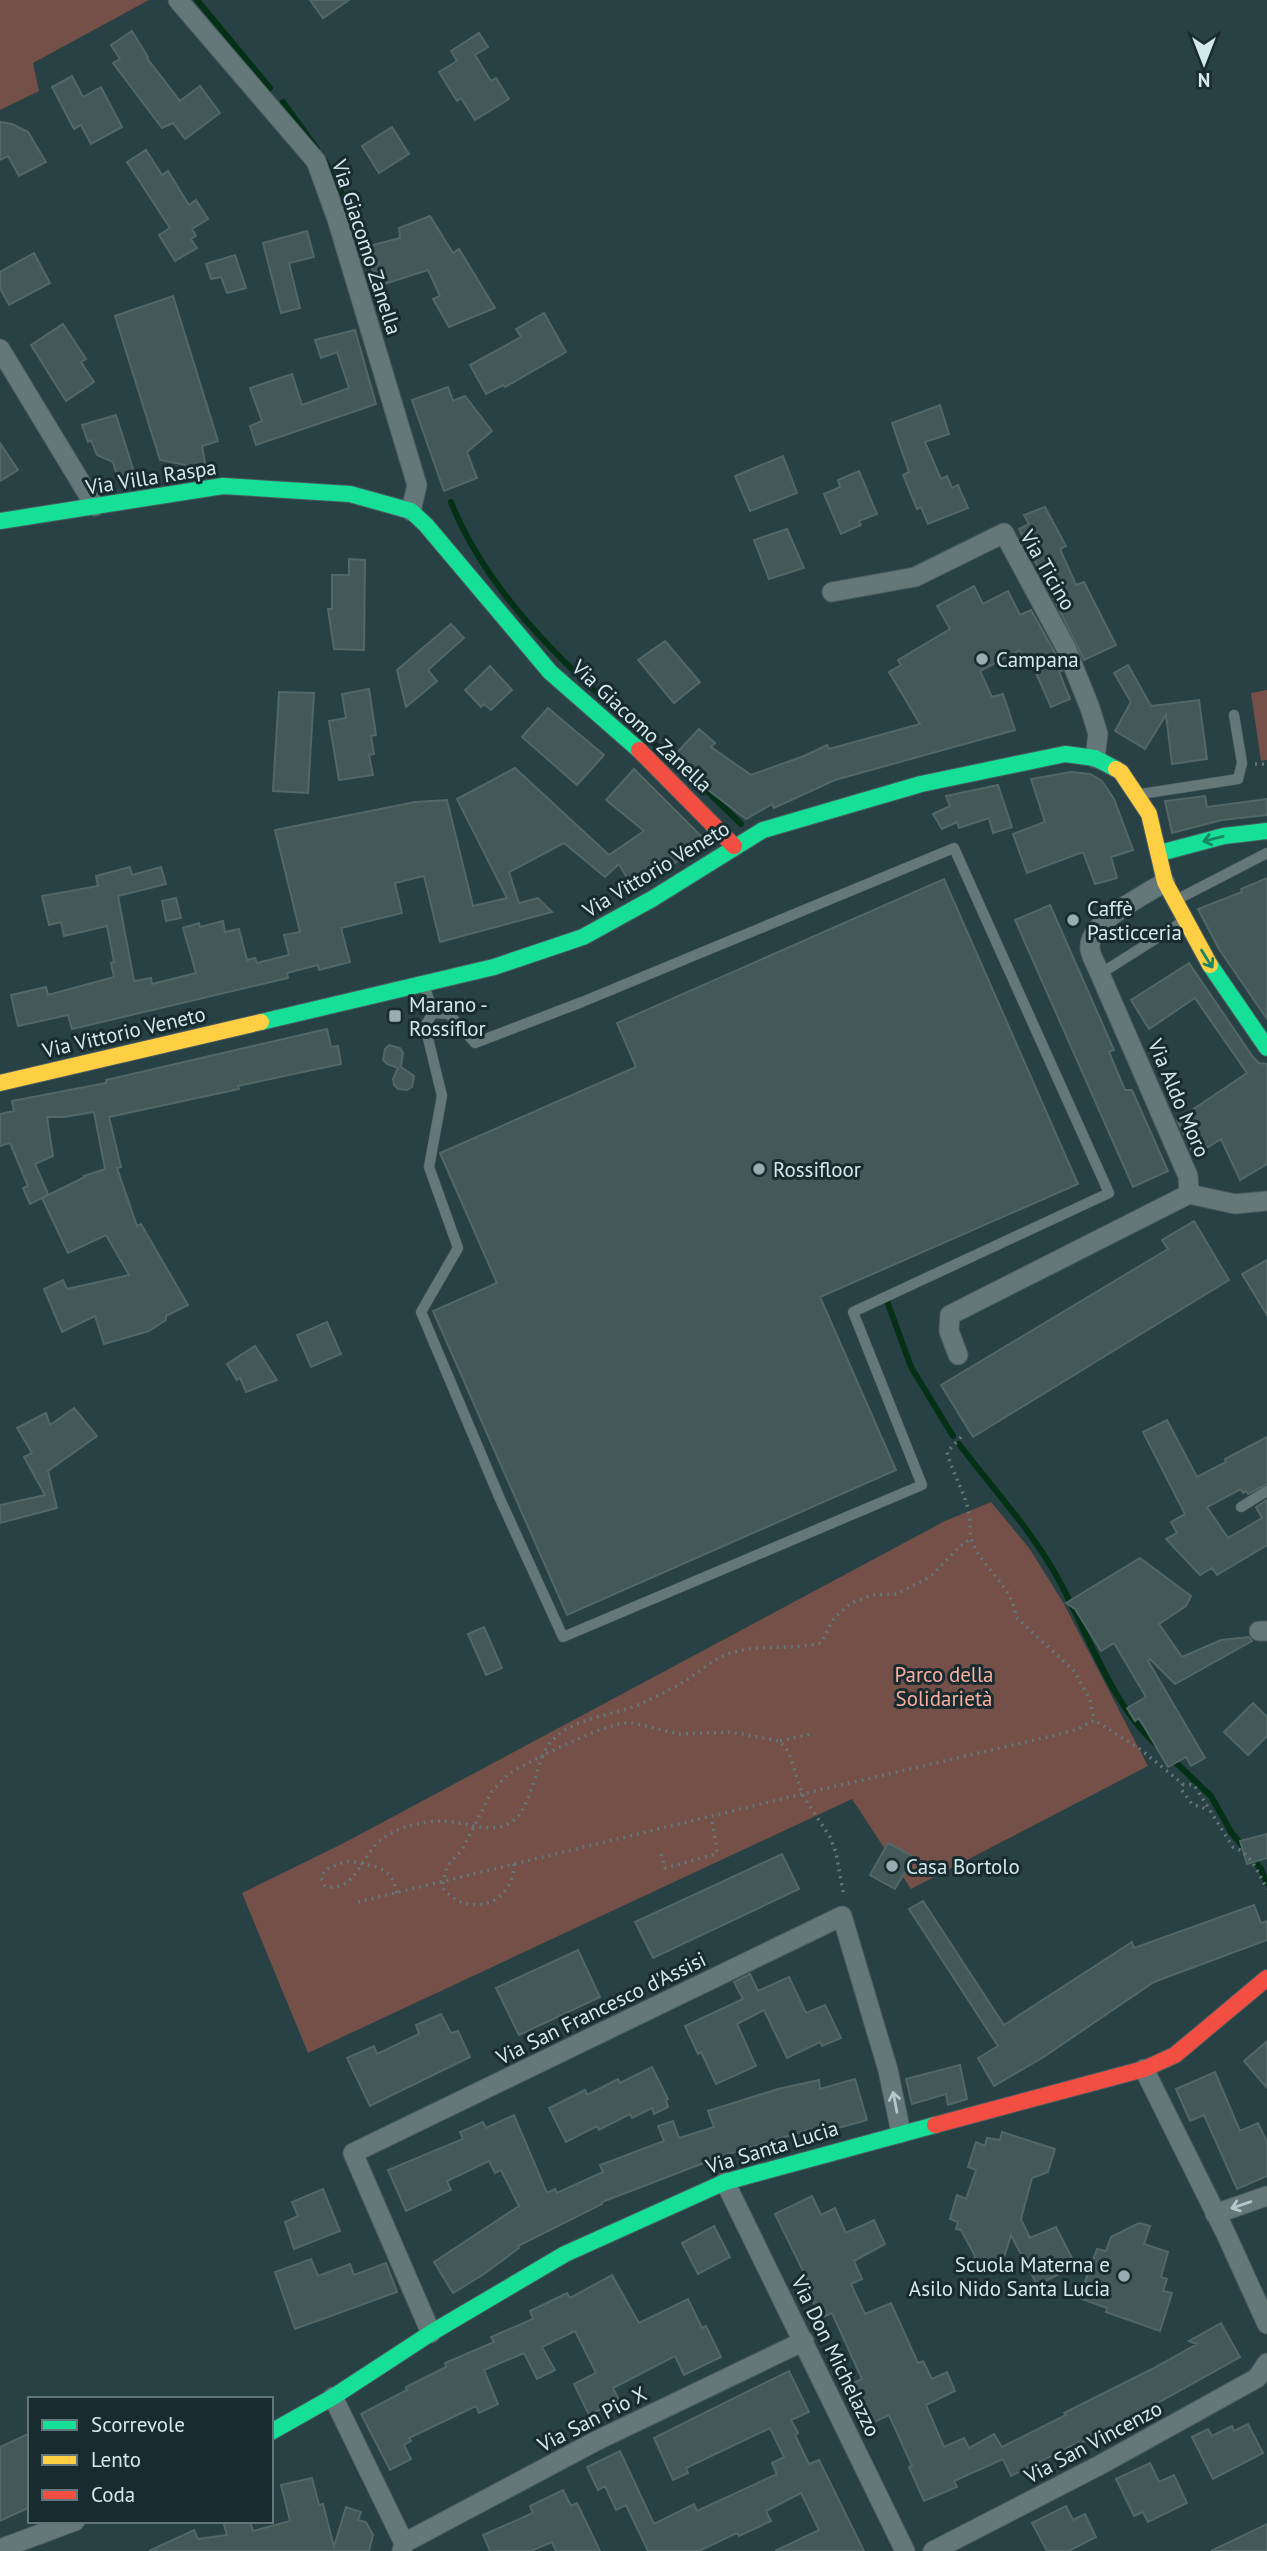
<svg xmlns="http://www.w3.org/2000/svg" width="1267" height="2551" font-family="'PT Sans',sans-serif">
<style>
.green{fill:#745048}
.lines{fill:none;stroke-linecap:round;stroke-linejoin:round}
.stream{stroke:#043016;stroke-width:6}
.building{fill:#435859;stroke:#526768;stroke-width:2;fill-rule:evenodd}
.lane-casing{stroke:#4a5c60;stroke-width:11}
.street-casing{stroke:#4a5c60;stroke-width:21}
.fast-casing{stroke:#4a5c60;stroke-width:18}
.slow-casing{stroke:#4a5c60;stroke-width:18}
.jam-casing{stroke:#4a5c60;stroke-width:18}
.path{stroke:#66777a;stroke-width:3.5;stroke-dasharray:2 5;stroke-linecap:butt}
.lane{stroke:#647779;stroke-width:10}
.street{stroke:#647779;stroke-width:19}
.fast{stroke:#16e098;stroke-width:16}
.slow{stroke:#ffcf43;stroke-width:16}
.jam{stroke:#f24e42;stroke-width:16}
.oneway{stroke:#178664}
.oneway2{stroke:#b1c7cb}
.poi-dot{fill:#96aeb2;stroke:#182b2f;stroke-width:2.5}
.labels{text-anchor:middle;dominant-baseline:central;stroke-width:6;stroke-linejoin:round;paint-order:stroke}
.street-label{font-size:21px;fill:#d2e9ee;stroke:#182b2f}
.poi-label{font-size:21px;fill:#d2e9ee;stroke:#182b2f;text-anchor:start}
.park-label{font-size:21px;fill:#fcae9f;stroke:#182b2f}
</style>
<rect width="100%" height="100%" fill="#284144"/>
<path class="green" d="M0,0H149L33,63L39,91L0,110Z
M1267,690V760L1261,761L1251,693Z
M991,1502L1029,1548L1064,1604L1148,1766L911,1889L852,1799L308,2053L242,1893L342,1844L945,1521Z"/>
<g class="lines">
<path class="stream" d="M197,0L270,88
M283,102L317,149
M325,161L345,200L351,220
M451,502C484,585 551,652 616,710
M630,722L694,779
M701,785L741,824
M887,1301L911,1367L953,1436
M959,1444C990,1485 1026,1524 1052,1568C1085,1623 1109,1704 1158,1746
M1171,1758L1211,1796L1231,1832L1245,1849
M1252,1858L1261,1869L1267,1883"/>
</g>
<path class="building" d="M310,0H349L323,18Z
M132,31L148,57L147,58L180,101L200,86L220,113L185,139L173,123L162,128L113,63L120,59L111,45Z
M479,33L488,47L475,55L491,81L496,78L509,99L475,120L461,98L457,101L439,72L457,61L451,51Z
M72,76L83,97L101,87L122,127L91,144L81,125L74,129L52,87Z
M0,122L12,124L28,132L46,162L19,176L8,156L0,160Z
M392,127L409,154L379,173L362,146Z
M146,150L162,175L168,171L189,205L196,200L208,219L192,229L196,236L191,239L197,248L175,261L159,235L170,228L127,162Z
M430,216L453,253L459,249L495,308L449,327L433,299L440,296L428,270L378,286L365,247L400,238L399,228Z
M307,231L314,257L289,263L300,308L281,313L263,243Z
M34,253L50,283L9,305L0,288V272Z
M235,255L246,288L227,293L221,277L211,279L206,264Z
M173,296L218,441L202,446L206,469L160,460L115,316Z
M544,313L566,352L505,387L503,385L486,394L470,365L521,337L516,329Z
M63,324L86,359L81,362L94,382L66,401L31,345Z
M355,330L376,404L256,445L250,426L262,421L250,388L292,374L302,405L349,388L337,352L321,358L315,340Z
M448,387L453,401L465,396L492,431L467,452L477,478L444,491L412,400Z
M940,405L949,434L925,442L941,479L947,476L952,488L958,485L968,508L928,524L921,507L917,509L903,475L909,472L892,423Z
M116,415L134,472L117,476L113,462L97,455L91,440L88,442L82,425Z
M0,443L18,470L0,481Z
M783,456L797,493L750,511L735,476Z
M859,471L877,514L859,521L861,525L841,534L824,494L840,487L838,480Z
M1045,507L1066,546L1060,549L1076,585L1084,582L1116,645L1084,660L1019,529L1029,524L1024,515Z
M787,529L804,568L769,579L754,540Z
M349,559L365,560L364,650L334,649L328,609H332V575H349Z
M974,586L983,604L1008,591L1020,615L1031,610L1055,653L1062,671L1059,672L1070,699L1051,707L1032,664L1027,665L1020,650L980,671L992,697L1003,694L1015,730L835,780L774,808L772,804L746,819L708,790L673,757L699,729L715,743L711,747L751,775L804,756L827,745L829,749L920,724L889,672L901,665L898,660L950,629L937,606Z
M451,624L464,638L428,670L437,681L406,707L397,670Z
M665,641L700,682L674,703L638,660Z
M1128,665L1151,706L1199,700L1207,759L1172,764L1166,715L1145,749L1115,731L1131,702L1114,673Z
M490,666L512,690L491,710L484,704L481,707L465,690Z
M369,689L376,735L371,736L374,754L369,755L373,775L339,780L329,721L346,718L342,694Z
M279,692L314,693L308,793L273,791Z
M548,708L604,755L577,785L522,737Z
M515,768L609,855L644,831L606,800L634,769L703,838L678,861L633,888L619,864L605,877L564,843L509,872L519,903L538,898L552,912L440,942L424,876L395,883L402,913L341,928L350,962L319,970L318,965L287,973L288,978L72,1029L68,1015L18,1026L11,995L46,987L48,995L114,977L111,963L114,962L107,926L64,936L61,922L49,925L42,896L98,886L96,876L130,867L132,875L161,867L166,884L118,896L134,981L151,978L152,984L196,973L183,928L199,923L200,927L223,921L225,932L239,929L247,960L255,958L257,963L289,955L284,935L300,932L275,830L415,802L447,800L473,906L507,898L457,799Z
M1071,772L1090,774L1102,781L1114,799L1133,850L1111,857L1117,878L1095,884L1083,852L1027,873L1013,834L1045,822L1031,779Z
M998,785L1012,827L993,833L989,818L959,828L957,822L942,829L933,814L950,806L946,796Z
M1205,796L1207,807L1267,799V815L1222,820L1172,833L1165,801Z
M1267,878V1019L1219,949L1198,909L1242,892L1241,889Z
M944,879L1078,1184L820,1297L896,1470L567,1615L433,1311L497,1283L440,1153L636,1067L617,1023Z
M176,898L181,918L166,921L162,901Z
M1050,905L1114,1050L1109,1052L1125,1090H1132L1168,1171L1133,1187L1015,920Z
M1189,963L1253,1057L1259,1063L1267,1064V1164L1240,1180L1221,1139L1194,1156L1177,1120L1247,1073L1195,998L1149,1029L1131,1000Z
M327,1029L331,1047L338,1046L341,1064L238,1086L239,1089L109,1117L121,1167L117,1168L137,1226L141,1224L188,1305L166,1316V1320L149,1331L104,1344L95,1316L62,1332L44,1289L63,1280L67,1289L129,1275L106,1235L68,1253L42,1198L30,1204L23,1188L28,1186L10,1143L0,1146V1114L14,1111L12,1101L106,1083V1080ZM94,1112L105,1169L84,1176L85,1177L42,1198L48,1194L35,1164L53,1156L47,1117H64Z
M389,1045L400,1048L403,1053L401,1067L414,1076L412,1087L407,1090L398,1089L394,1085L393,1079L398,1068L387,1064L383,1060L385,1049Z
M1194,1221L1229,1280L973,1437L941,1385L1168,1249L1162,1240Z
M1267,1260V1315L1242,1274Z
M327,1322L341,1354L311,1367L297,1335Z
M255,1346L277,1380L246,1392L240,1378L237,1380L227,1364Z
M74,1408L97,1436L48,1471L57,1508L0,1523V1505L45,1495L24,1457L32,1453L17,1428L46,1413L50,1425Z
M1167,1420L1197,1477L1226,1462L1225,1459L1267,1437V1484L1248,1494L1246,1491L1243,1493L1241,1489L1207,1507L1228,1538L1262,1518L1256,1507L1267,1500V1545L1217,1575L1212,1568L1200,1575L1166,1539L1177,1533L1171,1522L1185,1514L1143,1432Z
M1140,1558L1191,1596L1186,1606L1159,1624L1182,1657L1221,1640L1249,1637L1252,1641L1175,1684L1150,1659L1148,1661L1205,1758L1191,1766L1186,1757L1168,1767L1139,1718L1135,1721L1127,1708L1146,1697L1114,1643L1101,1651L1075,1609L1066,1603Z
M484,1627L502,1668L486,1675L468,1634Z
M1253,1703L1267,1717V1736L1248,1755L1224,1732Z
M1267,1834V1858L1247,1864L1240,1841Z
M888,1843L914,1857L895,1889L870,1875Z
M782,1854L799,1889L653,1958L635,1922Z
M923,1901L1004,2025L1132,1942L1134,1948L1254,1905L1261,1923L1267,1921V1940L1154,1982L1042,2058L994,2086L978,2058L998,2046L909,1909Z
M578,1950L600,1997L519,2035L496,1988Z
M750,1974L758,1991L789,1977L806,2013L825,2005L841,2038L822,2046L820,2042L787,2058L764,2010L737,2024L756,2066L716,2084L701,2052L698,2054L685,2026L743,1999L734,1982Z
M441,2014L451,2033L458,2031L470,2057L370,2106L347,2058L374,2046L377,2054L419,2034L416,2025Z
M1267,2041V2088L1244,2061Z
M960,2065L967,2099L948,2105L946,2094L912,2104L906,2079Z
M652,2067L668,2099L666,2100L668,2107L654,2114L652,2108L632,2118L630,2114L599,2130L597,2126L566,2142L549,2108L585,2090L587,2095L618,2079L620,2083Z
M1215,2072L1240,2131L1258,2123L1267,2142V2176L1237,2189L1204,2115L1190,2121L1176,2089Z
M855,2079L867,2120L813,2135L811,2129L722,2156L602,2202V2204L518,2246L519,2248L484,2274L453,2293L434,2262L519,2206L501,2170L495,2173L489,2161L447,2181L451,2190L406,2211L388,2170L463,2139L460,2132L483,2122L486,2128L514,2115L547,2193L555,2189L557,2193L603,2172L600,2165L664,2141L658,2126L673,2121L679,2138L714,2127L708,2111L778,2089L819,2080L820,2089Z
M1002,2132L1055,2149L1048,2172L1032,2178L1021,2219L1030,2238L1056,2227L1076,2266L1037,2285L1011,2235L1000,2270L973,2262L975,2256L961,2230L956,2229L958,2222L950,2219L957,2195L966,2199L976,2170L968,2167L976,2142L985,2146L987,2138L1000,2140Z
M323,2189L340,2231L294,2249L285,2222L298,2216L292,2202Z
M812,2196L821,2215L835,2208L846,2233L874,2220L885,2244L854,2261L862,2279L851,2284L865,2314L891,2303L918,2363L923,2361L932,2379L947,2372L955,2391L926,2405L944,2447L964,2438L969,2448L994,2434L1002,2447L1066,2415L1064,2413L1152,2369L1197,2344L1189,2341L1221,2323L1240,2357L1147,2409V2411L1080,2444L1079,2442L1011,2476L1003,2459L954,2481L957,2487L924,2501L909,2467L912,2466L889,2415L872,2423L853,2383L862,2379L832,2313L821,2318L804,2283L808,2281L775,2214Z
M1139,2223L1150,2226L1144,2244L1168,2252L1161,2277L1167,2279L1163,2291L1172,2293L1160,2331L1106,2312L1107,2308L1079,2298L1097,2249L1106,2251L1111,2237Z
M714,2226L730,2257L698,2274L682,2243Z
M311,2259L318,2276L350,2264L354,2275L386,2263L397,2292L295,2329L275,2272Z
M612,2275L639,2323L688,2299L702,2328L706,2326L721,2357L684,2375L675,2356L613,2388L619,2400L589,2415L574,2384L596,2373L575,2331L542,2347L555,2370L537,2379L524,2353L484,2370L498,2404L479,2413L476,2406L409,2438L411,2441L404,2445L411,2459L390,2470L361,2414L407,2390L406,2387L446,2367L445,2363L494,2342L491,2337L533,2319L530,2311L567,2293L570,2298Z
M789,2371L809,2412L791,2420L798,2433L795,2435L809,2464L819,2460L864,2551H775L819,2530L801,2493L766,2511L771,2521L739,2536L737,2533L699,2551H648L626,2505L616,2510L605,2486L598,2490L587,2467L620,2451L654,2524L694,2504L697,2511L777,2474L772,2463L784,2457L770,2428L686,2468L688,2473L673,2480L654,2438Z
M1248,2424L1263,2453L1213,2479L1192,2437L1208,2429L1212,2436L1232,2426L1234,2431Z
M30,2433V2507L0,2521V2447Z
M1150,2463L1159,2482L1174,2475L1187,2503L1148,2522L1143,2512L1134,2516L1116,2479Z
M312,2478L319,2505L323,2504L334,2547L346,2507L361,2512L358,2520L366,2522L373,2535L369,2551H149L194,2530L198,2539L227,2535L223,2521H250L253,2531L290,2521L281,2485Z
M563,2490L571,2506L577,2503L600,2551H556L552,2542L531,2551H490L483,2535L533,2513L530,2506Z
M1066,2506L1073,2520L1085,2514L1096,2537L1069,2551H1047L1032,2523Z
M1267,2524V2551H1211Z"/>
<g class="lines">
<defs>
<path id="lane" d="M1141,794L1238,779L1242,763L1234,715
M1178,899L1267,853
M1100,974L1182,922
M425,987L433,1013L425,1026L442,1096L429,1167L458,1248L421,1312L500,1499L563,1637L922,1485L853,1312L1109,1193L954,848L582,1002L475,1043L449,1014L433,1013
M1241,1507L1267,1491"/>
<path id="street" d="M178,0L316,161L337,219L417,485L411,511
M0,349L95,506
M832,592L915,577L1004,533L1066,648L1090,708L1098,734L1095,758
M1189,1194L1235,1204L1267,1201
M958,1355L949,1331L950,1315L1189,1194L1188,1176L1100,974C1097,966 1091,957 1090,949C1087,922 1145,895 1165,882
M1259,1631H1267
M1144,2069L1226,2234L1267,2324
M725,2182L905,2551
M1215,2214L1267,2196
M431,2333L353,2153L842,1916L888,2070L901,2133
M333,2397L404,2543L402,2551
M404,2543L596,2441L804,2341
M0,2549L75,2521
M933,2551L1100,2465L1257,2378L1267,2363"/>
<path id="fast" d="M0,521L223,486L350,494L411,511L426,525L550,672L639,750
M1160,853L1224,836L1267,831
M1210,965L1267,1048
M261,1022L494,967L583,937L652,899L763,830L921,784L1065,754L1095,758L1116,769
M271,2432L333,2397L431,2333L565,2254L725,2182L935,2125"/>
<path id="slow" d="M1116,769L1121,772L1149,814L1165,882L1210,965
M0,1083L261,1022"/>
<path id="jam" d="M639,750L734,846
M935,2125L1144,2069L1175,2055L1267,1978"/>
</defs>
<use href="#lane" class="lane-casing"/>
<use href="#street" class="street-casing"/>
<use href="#fast" class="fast-casing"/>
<use href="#slow" class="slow-casing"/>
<use href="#jam" class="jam-casing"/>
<path class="path" d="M1255,764H1267
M961,1437L947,1452C952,1472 963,1489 968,1509C971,1519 969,1533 972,1541C982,1568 1013,1587 1016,1617L1074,1671L1090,1700L1094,1720
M780,1741L811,1734
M1183,1784L1181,1789L1192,1804L1209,1810
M661,1854L665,1868L716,1854L717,1848L711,1817
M514,1864C513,1906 467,1919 442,1887L447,1866L462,1850L492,1791L508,1774L543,1755C559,1716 613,1718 645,1702C660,1695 675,1687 688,1679C703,1669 717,1656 735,1652C762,1644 795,1650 821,1643L834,1618L851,1603L872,1595L896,1594L925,1580L933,1574L960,1546L971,1539
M397,1893C393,1874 385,1868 368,1865C360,1864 354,1860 346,1862C339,1863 332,1867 325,1870L321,1878L325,1886C355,1895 362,1853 382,1839C397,1827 424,1821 443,1821C468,1822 499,1839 519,1815C531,1798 535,1775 543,1755L596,1731L622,1723H633L679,1734L731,1732L780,1741L789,1753L802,1794L830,1837L836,1853L844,1897
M358,1902L802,1794L1052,1736L1078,1729L1094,1720L1140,1749L1183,1784L1194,1785L1233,1847C1250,1852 1259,1874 1267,1889"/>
<use href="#lane" class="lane"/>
<use href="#street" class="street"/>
<use href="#fast" class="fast"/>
<use href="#slow" class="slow"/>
<use href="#jam" class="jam"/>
</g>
<defs><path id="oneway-shaft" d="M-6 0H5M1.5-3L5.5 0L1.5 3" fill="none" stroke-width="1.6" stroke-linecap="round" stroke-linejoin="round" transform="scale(1.75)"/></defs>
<g class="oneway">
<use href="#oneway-shaft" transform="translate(1213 839) rotate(166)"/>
<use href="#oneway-shaft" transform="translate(1207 959) rotate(58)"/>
</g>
<g class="oneway2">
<use href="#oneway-shaft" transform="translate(895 2102) rotate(-101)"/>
<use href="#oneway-shaft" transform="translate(1241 2205) rotate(161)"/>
</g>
<g class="poi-dot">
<circle cx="982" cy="659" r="7"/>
<circle cx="1073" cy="920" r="7"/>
<rect x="388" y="1009" width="14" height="14" rx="3.5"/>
<circle cx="759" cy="1169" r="7"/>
<circle cx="892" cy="1866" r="7"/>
<circle cx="1124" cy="2276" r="7"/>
</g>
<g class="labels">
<g class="street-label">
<text transform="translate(367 247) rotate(72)">Via Giacomo Zanella</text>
<text transform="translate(151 477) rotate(-9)">Via Villa Raspa</text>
<text transform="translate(1048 570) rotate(60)">Via Ticino</text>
<text transform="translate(642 726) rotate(43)">Via Giacomo Zanella</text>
<text transform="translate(656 869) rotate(-31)">Via Vittorio Veneto</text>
<text transform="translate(124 1032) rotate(-13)">Via Vittorio Veneto</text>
<text transform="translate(1179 1098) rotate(67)">Via Aldo Moro</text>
<text transform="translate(601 2008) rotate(-26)">Via San Francesco d'Assisi</text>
<text transform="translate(772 2147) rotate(-17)">Via Santa Lucia</text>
<text transform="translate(836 2356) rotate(64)">Via Don Michelazzo</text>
<text transform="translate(592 2419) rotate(-27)">Via San Pio X</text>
<text transform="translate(1093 2442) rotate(-28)">Via San Vincenzo</text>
</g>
<g class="poi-label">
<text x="996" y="659">Campana</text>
<text x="1087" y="908">Caffè<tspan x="1087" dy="24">Pasticceria</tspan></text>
<text x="409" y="1004">Marano -<tspan x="409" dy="24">Rossiflor</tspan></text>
<text x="773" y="1169">Rossifloor</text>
<text x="906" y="1866">Casa Bortolo</text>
<text x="1110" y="2264" text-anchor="end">Scuola Materna e<tspan x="1110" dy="24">Asilo Nido Santa Lucia</tspan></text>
</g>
<g class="park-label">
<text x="944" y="1674">Parco della<tspan x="944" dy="24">Solidarietà</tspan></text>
</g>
</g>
<rect x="28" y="2397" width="245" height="126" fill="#182b2f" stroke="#62777b" stroke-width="2"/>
<rect x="42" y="2420" width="35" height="10" fill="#16e098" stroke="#62777b" stroke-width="2"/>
<text x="91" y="2432" font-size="21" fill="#d2e9ee">Scorrevole</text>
<rect x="42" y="2455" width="35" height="10" fill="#ffcf43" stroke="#62777b" stroke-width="2"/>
<text x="91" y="2467" font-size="21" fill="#d2e9ee">Lento</text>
<rect x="42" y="2490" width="35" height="10" fill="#f24e42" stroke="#62777b" stroke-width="2"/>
<text x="91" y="2502" font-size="21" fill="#d2e9ee">Coda</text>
<g transform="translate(1204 63) rotate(180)" stroke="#182b2f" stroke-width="5" paint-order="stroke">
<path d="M0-5L12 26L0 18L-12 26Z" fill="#d2e9ee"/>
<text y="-10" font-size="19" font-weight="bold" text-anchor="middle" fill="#d2e9ee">N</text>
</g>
</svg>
